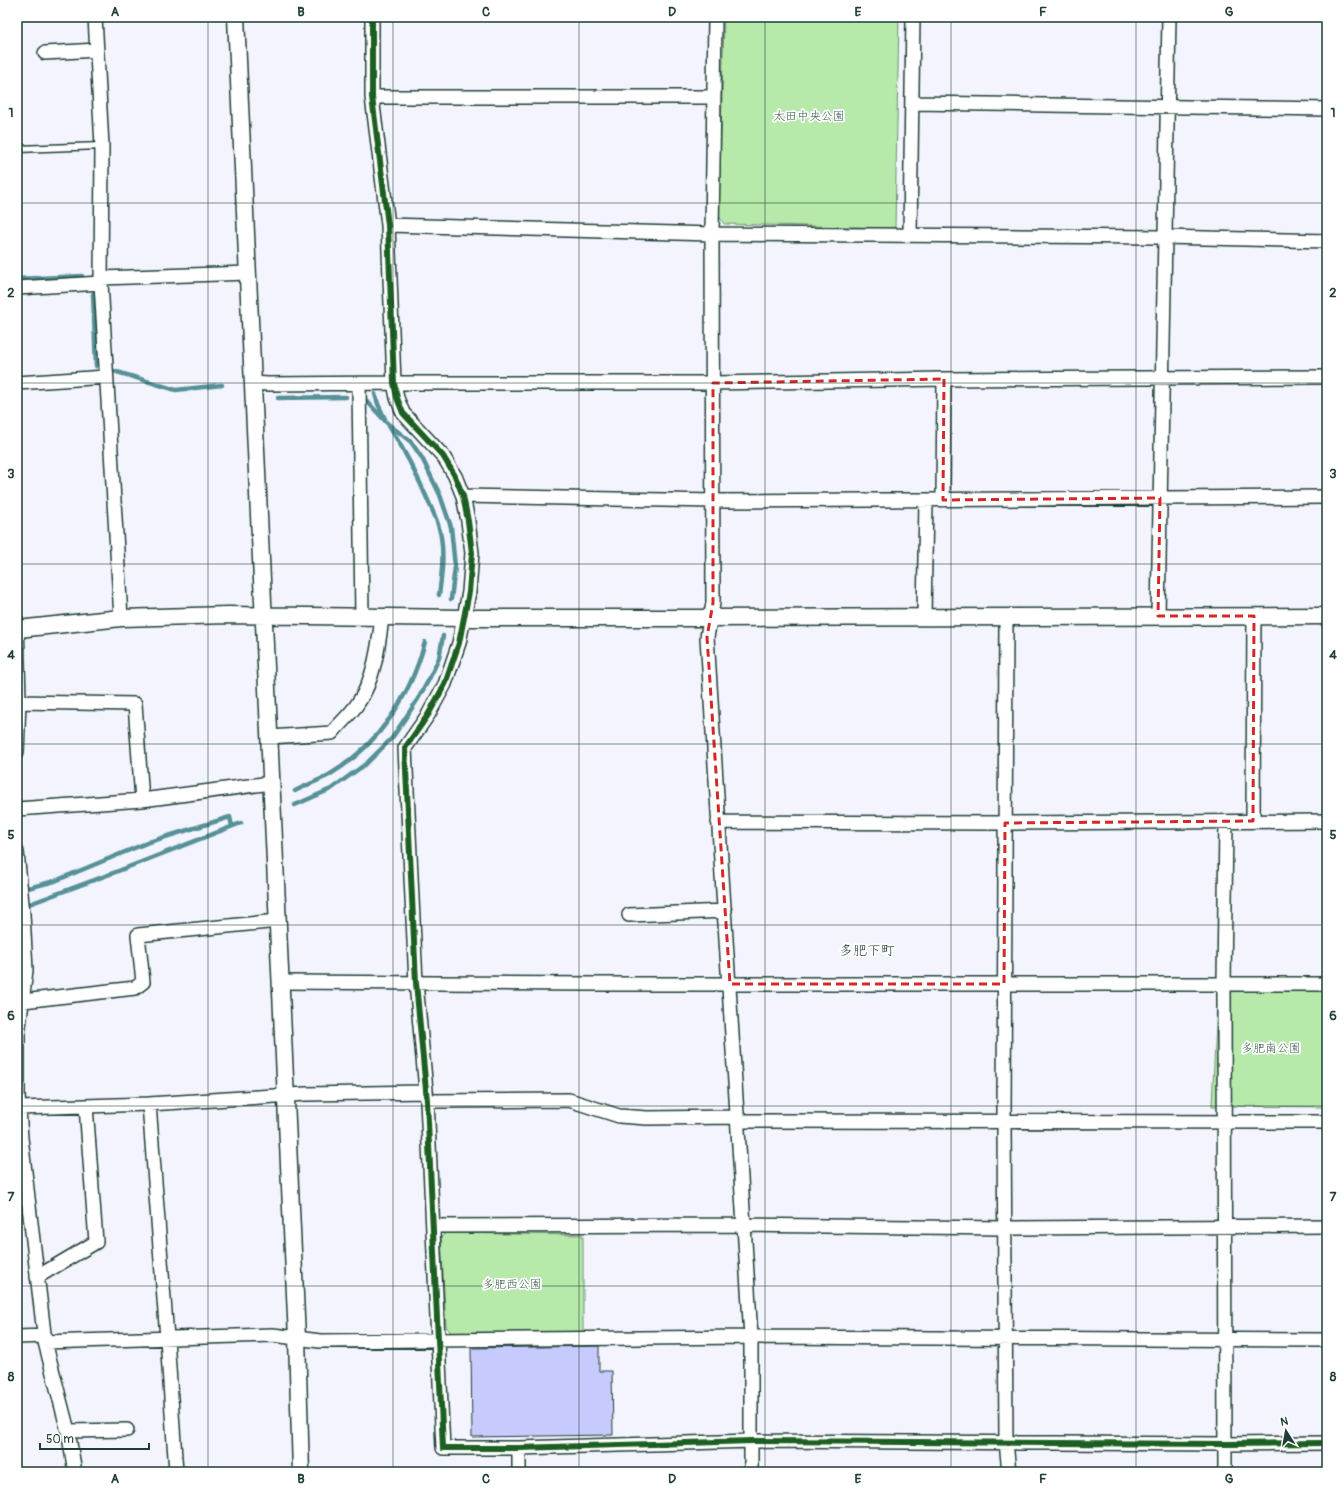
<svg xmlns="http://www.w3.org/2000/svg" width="1344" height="1489" font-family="Pangolin,'Klee One',sans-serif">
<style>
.green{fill:#b6e9aa;stroke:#6a936f}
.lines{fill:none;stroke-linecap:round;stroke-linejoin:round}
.stream{stroke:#569197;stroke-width:4.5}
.building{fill:#c6cafd;stroke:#1f3d34}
.service-casing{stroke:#1f3d34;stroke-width:9}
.minor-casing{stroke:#1f3d34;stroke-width:16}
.tertiary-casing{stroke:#1f3d34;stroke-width:19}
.service{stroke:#fff;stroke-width:6}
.minor{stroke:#fff;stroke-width:13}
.tertiary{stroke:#fff;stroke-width:16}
.cycleway-casing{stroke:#fff;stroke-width:8}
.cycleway{stroke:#1b5e20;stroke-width:6}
.marked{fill:none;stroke:#d62828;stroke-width:3;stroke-dasharray:8 5;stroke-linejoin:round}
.grid{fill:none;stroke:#1f3d34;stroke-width:1;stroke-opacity:0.55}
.labels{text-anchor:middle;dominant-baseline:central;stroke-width:3.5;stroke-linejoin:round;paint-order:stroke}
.park-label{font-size:12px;fill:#3d5f4c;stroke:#fff}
.quarter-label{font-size:14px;fill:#1f3d34;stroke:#fff}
.neatline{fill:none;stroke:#1f3d34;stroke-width:1.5}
.grid-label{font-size:13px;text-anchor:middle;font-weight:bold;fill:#1f3d34}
</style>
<rect width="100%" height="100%" fill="#f4f4ff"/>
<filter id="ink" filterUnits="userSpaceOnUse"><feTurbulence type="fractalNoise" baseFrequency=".025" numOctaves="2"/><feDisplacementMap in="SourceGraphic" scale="8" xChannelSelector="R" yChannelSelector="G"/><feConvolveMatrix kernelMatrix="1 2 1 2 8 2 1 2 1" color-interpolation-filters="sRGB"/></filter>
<g filter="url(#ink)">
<path class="green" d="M724,17H899L895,228L724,224L719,216Z
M1218,980L1327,983V1107L1212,1106Z
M445,1233L583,1235V1333L453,1334L446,1327L441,1238Z"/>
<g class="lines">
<path class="stream" d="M17,279L82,276
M93,294L96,366L100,367
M114,371L176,390L222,385
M375,394L378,404L385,419
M278,398L346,397
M364,398L387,423L411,442L422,458L440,495L451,527L455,567L451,599
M389,426C405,451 418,477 430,505C433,512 437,520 439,528C445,549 442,574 439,595
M295,791C306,785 318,781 329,775C379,745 410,697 425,642
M295,805L331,789L367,763L392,738L418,699L428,681L439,658L443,636
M28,888L55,881L149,842L230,817L232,826
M24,906L113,873L241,823"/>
</g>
<path class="building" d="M599,1346V1371H612L613,1435L472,1437L471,1348Z"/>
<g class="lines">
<defs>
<path id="service" d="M17,149L102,146"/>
<path id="minor" d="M95,17L102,146L101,283L121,618
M372,17V97L388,225L394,383L397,398L403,413L443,456L455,476L463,496L468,521L472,553L469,592L459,643L445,684L428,715L405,748L416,983L427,1101L443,1448H519L752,1441L1225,1444L1327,1443
M715,17L712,234L713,603L707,637L751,1337V1472
M45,53L97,50
M372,97H714
M912,103L1327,109
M388,225L712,234L1164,237L1327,241
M910,235L913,17
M101,278L248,273
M17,288L101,283
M17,383L106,377
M253,383L268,384L394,383H713L944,379L1327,377
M359,384L362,617
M463,496L713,501L1327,497
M943,500L944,379
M1158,616L1169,17
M924,617L926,500
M1006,617L1004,1122L1006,1442L1009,1472
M17,621L19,702L17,752
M269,737L332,733C340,723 351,714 358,703C374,681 379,644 382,617
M142,800L271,783
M17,809L142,800L135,704L19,702
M1253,821L1254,616
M718,822L1005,823L1327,821
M17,852L23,914L26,970L18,1035V1095L21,1138L45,1342L68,1431L75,1472
M629,915L725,911
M281,982L596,984H1327
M23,1001L135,988L143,982L138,935L278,921
M427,1101L569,1100L619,1116L647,1118L738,1117
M149,1104L167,1338L176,1472
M19,1108L149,1104L306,1094L426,1092
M739,1121L1327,1122
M433,1226L745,1225L1005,1228L1327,1226
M37,1277L96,1242L86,1106
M17,1337L45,1336
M45,1342L273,1335L320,1341L751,1337L1327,1340
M68,1431L127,1430
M519,1472V1448
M1225,1472L1224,983L1226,822"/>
<path id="tertiary" d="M236,17L297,1338L301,1472
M18,629L121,618L228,615L464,618H710L1327,616"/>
</defs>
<use href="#service" class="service-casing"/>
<use href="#minor" class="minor-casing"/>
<use href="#tertiary" class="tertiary-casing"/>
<use href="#service" class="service"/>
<use href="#minor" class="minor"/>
<use href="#tertiary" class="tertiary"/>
<defs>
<path id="cycleway" d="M372,17V97L388,225L394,383L397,398L403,413L443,456L455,476L463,496L468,521L472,553L469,592L459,643L445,684L428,715L405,748L416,983L427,1101L443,1448H519L752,1441L1225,1444L1327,1443"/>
</defs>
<use href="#cycleway" class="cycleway-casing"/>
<use href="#cycleway" class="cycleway"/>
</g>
</g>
<path class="marked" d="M944,379L943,500L1160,498L1158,616H1254L1253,821L1005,823L1004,984H730L707,637L713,603V383Z"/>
<path class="grid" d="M208,17V1472M393,17V1472M579,17V1472M765,17V1472M951,17V1472M1136,17V1472M17,203H1327M17,383H1327M17,564H1327M17,744H1327M17,925H1327M17,1106H1327M17,1286H1327"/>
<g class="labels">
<g class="park-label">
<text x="809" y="116">太田中央公園</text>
<text x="1271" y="1048">多肥南公園</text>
<text x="512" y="1284">多肥西公園</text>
</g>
<g class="quarter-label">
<text x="867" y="950">多肥下町</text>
</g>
</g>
<rect width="1344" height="1489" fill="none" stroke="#fff" stroke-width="44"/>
<g transform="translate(1286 1431) rotate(349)" stroke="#ffffff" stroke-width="3" paint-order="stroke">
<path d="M0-3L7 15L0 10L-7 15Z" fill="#1f3d34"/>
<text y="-6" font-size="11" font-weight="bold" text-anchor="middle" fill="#1f3d34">N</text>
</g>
<path d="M40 1443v6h109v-6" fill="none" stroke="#1f3d34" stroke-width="2"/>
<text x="46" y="1443" font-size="12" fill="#1f3d34" stroke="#ffffff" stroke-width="3" paint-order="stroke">50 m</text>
<rect x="22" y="22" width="1300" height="1445" class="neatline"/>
<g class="grid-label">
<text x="115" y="16">A</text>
<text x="301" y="16">B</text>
<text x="486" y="16">C</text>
<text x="672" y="16">D</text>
<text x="858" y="16">E</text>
<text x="1043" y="16">F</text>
<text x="1229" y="16">G</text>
<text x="11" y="117">1</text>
<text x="1333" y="117">1</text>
<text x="11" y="297">2</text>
<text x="1333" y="297">2</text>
<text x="11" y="478">3</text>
<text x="1333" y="478">3</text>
<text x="11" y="659">4</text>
<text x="1333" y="659">4</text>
<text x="11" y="839">5</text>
<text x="1333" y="839">5</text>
<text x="11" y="1020">6</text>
<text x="1333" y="1020">6</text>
<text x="11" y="1201">7</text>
<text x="1333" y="1201">7</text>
<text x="11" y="1381">8</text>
<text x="1333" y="1381">8</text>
<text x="115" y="1483">A</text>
<text x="301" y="1483">B</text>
<text x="486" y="1483">C</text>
<text x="672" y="1483">D</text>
<text x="858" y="1483">E</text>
<text x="1043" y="1483">F</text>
<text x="1229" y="1483">G</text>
</g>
</svg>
